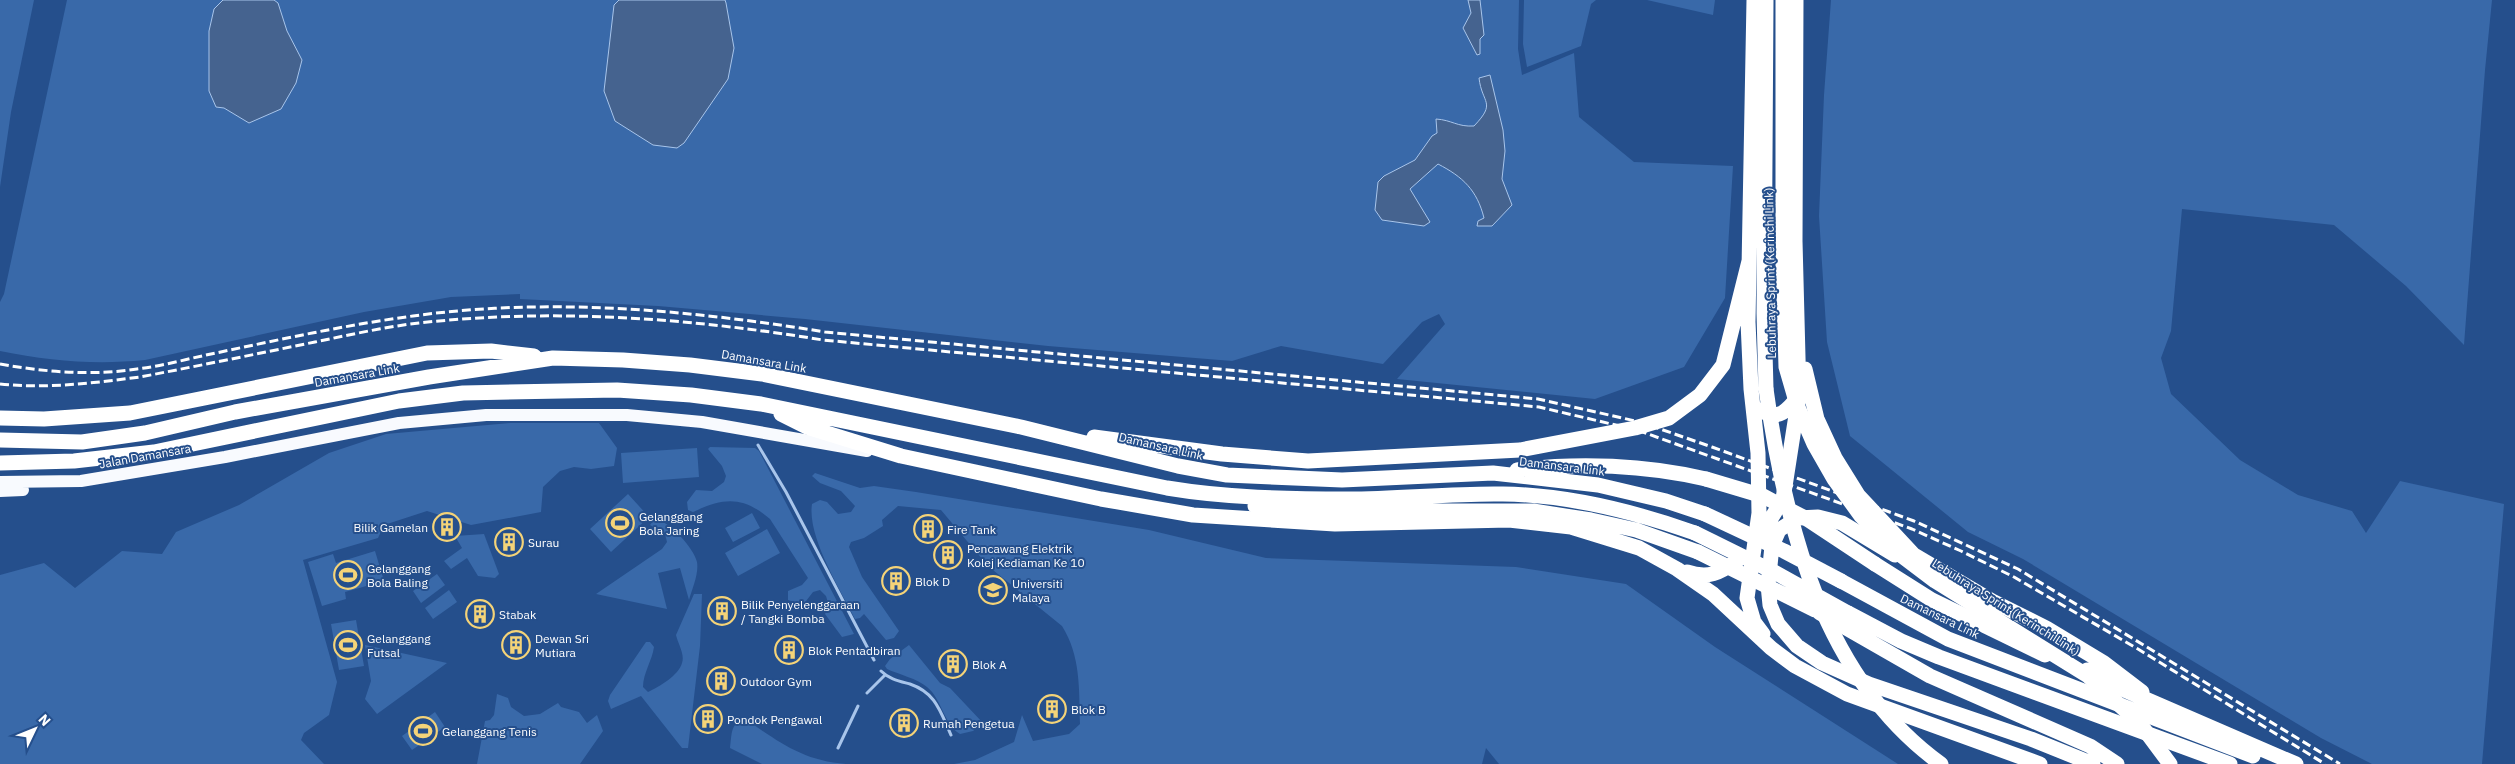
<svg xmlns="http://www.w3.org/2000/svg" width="2515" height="764" font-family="'IBM Plex Sans',sans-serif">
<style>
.green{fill:#3969a9}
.water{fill:#45638f;stroke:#a8c5eb}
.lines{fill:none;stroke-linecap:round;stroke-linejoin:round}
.stream{stroke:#a8c5eb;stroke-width:3}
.primary{stroke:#f8fafe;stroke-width:12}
.highway{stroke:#fff;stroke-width:15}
.rail{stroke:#fff;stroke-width:3;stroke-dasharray:9 4;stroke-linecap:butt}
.highway-bridge{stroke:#fff;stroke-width:15}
.labels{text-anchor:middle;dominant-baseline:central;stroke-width:4;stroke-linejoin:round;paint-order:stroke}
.street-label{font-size:12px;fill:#fff;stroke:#254f8c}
.poi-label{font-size:12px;fill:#fff;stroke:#254f8c;text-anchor:start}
</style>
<rect width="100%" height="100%" fill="#254f8c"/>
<path class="green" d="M0,0H34L11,112L0,187Z
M67,0H1519L1518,49L1522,75L1574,53L1579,117L1634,162L1733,166L1725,298L1684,367L1595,399L1397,379L1445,324L1439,314L1422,322L1383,364L1281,346L1232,361L1048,346L805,319L658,306L520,299V294L451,297L364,312L145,360C95,365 50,361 0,351V302L4,294Z
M1524,0H1596L1591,4L1581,46L1527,67L1523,44Z
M1647,0H1715L1713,15Z
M1831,0H2492L2485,70L2464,345L2406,286L2334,225L2182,209L2171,331L2161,358L2171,394L2240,460L2298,495L2352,511L2366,533L2400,481L2504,504L2482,764H2372L2321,738L2023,559L1968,532L1850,436L1827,342L1819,216L1824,95Z
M510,423H599L617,448L614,466L591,469L574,467L560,471L543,487L541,512L471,525L427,511L384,525L378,538L303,560L337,682L329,715L304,733L301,740L324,764H0V575L44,563L75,588L122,551L162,554L176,532L239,505L329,453L386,434Z
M710,447L755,448L759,451L854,634L842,637L825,614L829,606L826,596L820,590L813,592L803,605L788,600V591L802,585L808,578L770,519C742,495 723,498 693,512L688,510L687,502L696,490L712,491L724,482L726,476L722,466L708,449Z
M697,448L699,477L623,483L621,453Z
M815,473L860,488L874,486L916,492L1149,530L1266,558L1516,567L1626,584L1715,647L1898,764H1499L1486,748L1482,764H954L975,760L1014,742L1022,715L1033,741L1069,734L1080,724C1079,690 1081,656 1062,626L988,566L941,510L898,506L882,520L883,526L864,538L851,542L849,547L862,577L899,631L894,638L886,640L864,614L860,618L855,619C840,589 807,537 812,504L820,500L827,502L838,514L851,512L855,506L841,491L820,483L812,476Z
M628,494L649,517L611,552L590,529Z
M752,513L760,528L733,542L725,528Z
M655,519C669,521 694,548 697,562C699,574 692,589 689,600L680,568L658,573L667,609L596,594L662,549L667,542L665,534L650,525Z
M767,529L780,553L738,576L725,553Z
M484,534L499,574L495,578L478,576L467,558L451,569L444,561L462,548L455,536Z
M375,551L384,581L345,592L346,599L322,606L308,562L333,554L336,563Z
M437,574L445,585L421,603L413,591Z
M449,590L457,602L433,619L425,608Z
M694,594H702L700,646L688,748H682L641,696L611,709L608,701L610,695L646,642H650L654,647C652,661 643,673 643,687L648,692C659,687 679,675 682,663C685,654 678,644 676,635Z
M356,620L364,666L339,670L331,624Z
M365,645L447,663L377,714L365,699L371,681Z
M909,645L940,683L950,688L983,723L973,731L960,734C944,725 942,699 927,687C918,679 898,674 887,669L885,666L890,659Z
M497,694L508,698L511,707L524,716L540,714L558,703L561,707L579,712L587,723L597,715L603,731L580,764H477L485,721L490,720L494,715Z
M435,712L445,727L412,750L402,736Z
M745,719C779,742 803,761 846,764H762L730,748C732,734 730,723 745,719Z"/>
<path class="water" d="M223,0H274L278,3L287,31L302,60L296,83L281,109L249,123L224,108L216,107L209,91V31L214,9Z
M619,0H725L726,3L734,48L728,79L684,143L677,148L653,145L615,121L604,91L614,5Z
M1468,0H1480L1484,35L1480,39V54L1477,55L1463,28L1471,13Z
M1490,75L1503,130L1505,151L1502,179L1512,205L1492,226H1477L1478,221L1484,218C1477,190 1463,177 1438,164L1410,189L1430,222L1424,226L1382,220L1375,210L1378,182L1384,176L1415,160L1432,136L1437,133L1436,119C1452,120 1457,127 1474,126C1497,102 1482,104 1479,78Z"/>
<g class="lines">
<path class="stream" d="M758,445L786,492L874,660
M881,671C889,679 899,681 910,684C936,693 940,711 951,735
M867,693L885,675
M838,748L858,706"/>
<path class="primary" d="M0,482L81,481L225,457L399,423L486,415H627L702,422L867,451
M0,491L23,490"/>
<path class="highway" d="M1754,0L1748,322L1751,389L1758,453L1759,513L1747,598L1754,622L1763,634
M1766,0L1764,313L1766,389
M1805,369L1817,419L1835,458L1858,495L1914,555L1992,601L2046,628L2104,663L2142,692
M1761,410C1778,422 1788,410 1799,396
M781,414L807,427L901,456L1101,499L1193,515L1335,524L1509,520L1571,527L1639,548L1677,569L1713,594L1771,648L1795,666L1847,694L2040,764
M0,418L44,419L130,413L427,353L491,351L534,356
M1094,437L1222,454L1308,461L1520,450L1635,428L1669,418L1700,395L1723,365L1749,261
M0,440L82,442L145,433L235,412L429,377L553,358L623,360L690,365L762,374L1021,427L1178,466L1227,475L1342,480L1493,473L1598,485L1666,501L1705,514
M0,463L74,461L154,452L399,401L463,393L617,390L691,395L761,404L1167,488C1227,498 1288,499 1348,499C1400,499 1452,493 1503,494C1569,495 1633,511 1695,533
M1517,470C1579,462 1646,465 1706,479
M1255,506L1315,511H1533L1591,520L1636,530L1698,552
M1758,540L1783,499L1799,396L1795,241L1796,0
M1895,555L1842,523L1818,517L1798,518L1779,530L1772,546L1768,585L1770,605L1778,624L1797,646L1822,663L1869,684L2031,739L2093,764
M1875,564L1932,600L2045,655
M1687,572C1709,579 1719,573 1737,561
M1841,581L1948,639L2253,756
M1820,613L1930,676L2090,746L2117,764
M1848,613L1901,641L1939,657L2230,764
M2087,670L2113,685L2296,764"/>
<path class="rail" d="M0,364C44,372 93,376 137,369C162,366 187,359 211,354C278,340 345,325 413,316C550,297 690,310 825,332L1538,399L1640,422L1712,447L1914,521L2018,569L2340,764
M0,384C47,389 93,383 140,377C198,366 256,354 315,342C349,335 384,327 419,323C554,308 689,318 823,340L1539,407L1637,430L1912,529L1961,551L2014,577L2138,649L2325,764"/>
<path class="highway-bridge" d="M1783,0V264L1786,367L1797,405L1814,444L1834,479L1861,516L1894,550L1935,581L2088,676L2141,725L2170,764
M1766,389C1785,526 1823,679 1941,764
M1706,479L1763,496L1807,519L1875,564
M1705,514L1784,551L1841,581
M1695,533L1776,573L1848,613
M1698,552L1815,610"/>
</g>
<defs>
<symbol id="stadium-ring" viewBox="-11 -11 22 22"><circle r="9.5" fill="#254f8c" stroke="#f4d378" stroke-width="1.5"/><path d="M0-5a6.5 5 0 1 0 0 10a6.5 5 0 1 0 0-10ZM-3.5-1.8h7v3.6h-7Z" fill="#f4d378"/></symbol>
<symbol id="building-ring" viewBox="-11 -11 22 22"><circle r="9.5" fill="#254f8c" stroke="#f4d378" stroke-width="1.5"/><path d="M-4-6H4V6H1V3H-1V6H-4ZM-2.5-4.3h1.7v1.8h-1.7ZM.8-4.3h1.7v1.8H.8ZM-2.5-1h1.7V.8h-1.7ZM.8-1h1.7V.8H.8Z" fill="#f4d378"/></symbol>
<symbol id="university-ring" viewBox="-11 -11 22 22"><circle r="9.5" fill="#254f8c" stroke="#f4d378" stroke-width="1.5"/><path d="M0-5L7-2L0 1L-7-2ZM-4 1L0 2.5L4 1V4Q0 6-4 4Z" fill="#f4d378"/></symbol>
</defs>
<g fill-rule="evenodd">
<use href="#stadium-ring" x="604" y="507" width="32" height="32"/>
<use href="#building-ring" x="431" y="511" width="32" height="32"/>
<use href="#building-ring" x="912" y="513" width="32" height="32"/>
<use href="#building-ring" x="493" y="526" width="32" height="32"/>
<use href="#building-ring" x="932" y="539" width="32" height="32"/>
<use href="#stadium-ring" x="332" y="559" width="32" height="32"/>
<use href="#building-ring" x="880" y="565" width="32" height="32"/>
<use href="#university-ring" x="977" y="574" width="32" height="32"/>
<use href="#building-ring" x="706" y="595" width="32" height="32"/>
<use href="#building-ring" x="464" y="598" width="32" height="32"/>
<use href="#stadium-ring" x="332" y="629" width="32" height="32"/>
<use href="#building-ring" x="500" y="629" width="32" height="32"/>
<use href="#building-ring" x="773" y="634" width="32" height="32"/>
<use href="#building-ring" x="937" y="648" width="32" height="32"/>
<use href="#building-ring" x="705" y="665" width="32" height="32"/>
<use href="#building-ring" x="1036" y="693" width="32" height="32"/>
<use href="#building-ring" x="692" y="703" width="32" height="32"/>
<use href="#building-ring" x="888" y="707" width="32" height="32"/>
<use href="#stadium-ring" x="407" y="715" width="32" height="32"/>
</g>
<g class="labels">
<g class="street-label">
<text transform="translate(1770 273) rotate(-91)">Lebuhraya Sprint (Kerinchi Link)</text>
<text transform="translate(764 361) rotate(10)">Damansara Link</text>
<text transform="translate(357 375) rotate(-10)">Damansara Link</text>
<text transform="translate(1161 446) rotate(13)">Damansara Link</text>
<text transform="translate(145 456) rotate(-10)">Jalan Damansara</text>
<text transform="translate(1562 466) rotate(7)">Damansara Link</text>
<text transform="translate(2006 607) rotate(32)">Lebuhraya Sprint (Kerinchi Link)</text>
<text transform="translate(1940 616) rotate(26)">Damansara Link</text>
</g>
<g class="poi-label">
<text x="639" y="516">Gelanggang<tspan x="639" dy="14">Bola Jaring</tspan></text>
<text x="428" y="527" text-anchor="end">Bilik Gamelan</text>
<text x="947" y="529">Fire Tank</text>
<text x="528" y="542">Surau</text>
<text x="967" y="548">Pencawang Elektrik<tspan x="967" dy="14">Kolej Kediaman Ke 10</tspan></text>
<text x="367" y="568">Gelanggang<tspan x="367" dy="14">Bola Baling</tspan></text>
<text x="915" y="581">Blok D</text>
<text x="1012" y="583">Universiti<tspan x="1012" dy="14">Malaya</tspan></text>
<text x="741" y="604">Bilik Penyelenggaraan<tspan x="741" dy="14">/ Tangki Bomba</tspan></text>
<text x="499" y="614">Stabak</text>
<text x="367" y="638">Gelanggang<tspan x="367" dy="14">Futsal</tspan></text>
<text x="535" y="638">Dewan Sri<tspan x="535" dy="14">Mutiara</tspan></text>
<text x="808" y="650">Blok Pentadbiran</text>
<text x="972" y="664">Blok A</text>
<text x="740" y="681">Outdoor Gym</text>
<text x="1071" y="709">Blok B</text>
<text x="727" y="719">Pondok Pengawal</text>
<text x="923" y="723">Rumah Pengetua</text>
<text x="442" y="731">Gelanggang Tenis</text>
</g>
</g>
<g transform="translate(35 729) rotate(47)" stroke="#254f8c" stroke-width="4" paint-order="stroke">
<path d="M0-4L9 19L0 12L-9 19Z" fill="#ffffff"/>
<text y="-8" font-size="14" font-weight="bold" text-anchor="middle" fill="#ffffff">N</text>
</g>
</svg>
